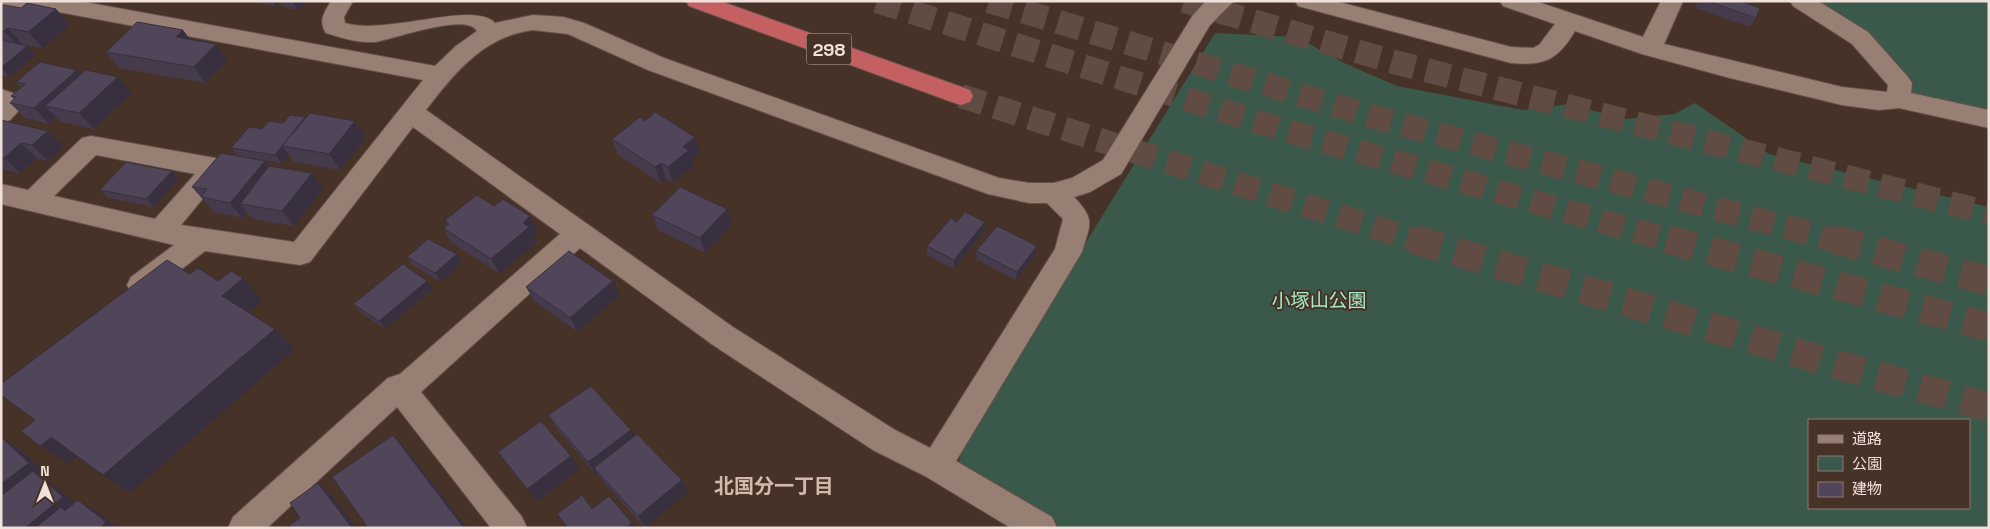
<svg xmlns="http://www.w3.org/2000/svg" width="1990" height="529" font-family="'Space Grotesk','Noto Sans JP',sans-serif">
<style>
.green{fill:#3b594a;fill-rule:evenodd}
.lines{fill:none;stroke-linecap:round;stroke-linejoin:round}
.highway-tunnel-far1{stroke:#604c43;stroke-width:24;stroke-dasharray:24 12;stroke-linecap:butt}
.highway-tunnel{stroke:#604c43;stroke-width:29;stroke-dasharray:29 15;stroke-linecap:butt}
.minor-casing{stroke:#645149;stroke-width:2}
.highway-casing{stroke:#645149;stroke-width:2}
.minor{fill:#987f74;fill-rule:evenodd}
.highway{fill:#c46062;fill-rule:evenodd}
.wall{fill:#453b4d}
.shaded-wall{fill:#38303e}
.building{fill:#504559;stroke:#38303e}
.labels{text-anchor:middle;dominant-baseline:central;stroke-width:4;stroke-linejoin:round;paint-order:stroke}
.shield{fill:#473228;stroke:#bdaca5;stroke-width:1}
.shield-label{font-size:18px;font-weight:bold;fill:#f0e1db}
.park-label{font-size:19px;fill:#a2eac6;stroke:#473228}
.neighbourhood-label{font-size:20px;font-weight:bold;fill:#d3b8ac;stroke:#473228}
</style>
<rect width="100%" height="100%" fill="#473228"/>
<path class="green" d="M1815,1H1989V111L1909,92Z
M1215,33L1297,37L1342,62L1397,86L1523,110L1569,104L1624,119L1674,114L1695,103L1769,154L1989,207V528H1060L959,465L961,445ZM1809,420H1969V508H1809Z"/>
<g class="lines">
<path class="highway-tunnel-far1" d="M877,1L1291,132L1672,241
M989,1L1374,117L1838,241
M1184,1L1394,62L1989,213
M961,96L1418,241"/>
<path class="highway-tunnel" d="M1413,239L1835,364L1989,407
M1667,239L1989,327
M1833,239L1989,281"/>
<defs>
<path id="minor" d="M4,1H79L435,66L456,46L477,31C466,12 395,39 375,42C357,43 342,38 326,33C318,21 324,13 331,1H353L344,17L345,23C386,36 473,0 495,23L533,15L563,17L584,23L664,58L963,165L999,178L1029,183H1054L1072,178L1103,160L1193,15L1206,1H1234L1210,25L1121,174L1090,192L1074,197C1096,220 1090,224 1082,252L956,461L1052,517L1057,528H1011L925,476L873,450L713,345L580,248L421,392L522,517L527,528H491L397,407L267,528H228L233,517L388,378L400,374L560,234L413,127L310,262L300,265L205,251L151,293L141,296L131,293L127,285L131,277L174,245L1,204V184L28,190L82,138L91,136L215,158L224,161L228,168L181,225L294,242L423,80L37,8L28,5L9,21L1,23V4ZM533,30L568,34L648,70L988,194L1029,203H1047L1063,219L1055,249L930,448L895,430L733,327L426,110C454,73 484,36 533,30ZM96,155L195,174L155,219L54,196Z
M1295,1H1335L1511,47L1533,48L1539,45L1555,24L1503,6L1500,1H1535L1643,37L1661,1H1683L1664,44L1842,87L1887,92L1888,85L1852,44L1793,6L1790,1H1818L1868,32L1908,77L1912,83L1911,93L1989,110V128L1899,108L1879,110L1842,105L1730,78L1642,54L1575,31C1558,60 1544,66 1511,63L1298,6Z
M1,89L21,96L24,105L10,120L1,123Z"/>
<path id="highway" d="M686,1H720L970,90L973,96L970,102L961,105L952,102L689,6Z"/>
</defs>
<use href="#minor" class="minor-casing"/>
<use href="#highway" class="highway-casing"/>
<use href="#minor" class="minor"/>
<use href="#highway" class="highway"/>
</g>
<path class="wall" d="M257,1H306L298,10L282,7L279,2L275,6L258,3Z
M1698,1H1740L1756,18L1750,27L1695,8Z
M1,6L21,8L56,9L70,25L43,48L22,44V45L27,46L36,55L10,77L1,75Z
M183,30L190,40L228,60L206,83L119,68L106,52Z
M77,70L80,74L132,93L94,129L61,122L56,117L49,124L25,118L10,103L14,99L11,96L21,87L16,82Z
M305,117L306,118L366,137L340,170L294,162L289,155L282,163L238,156L265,161L269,166L323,189L294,226L253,219L247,213L243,218L214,212L192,187L238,156L231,148L262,129Z
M1,120L64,146L48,161L37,158L20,173L1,169Z
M645,121L695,137L700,153L692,159L694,166L673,182L666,179L661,183L618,155L612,139Z
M179,179L154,207L108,198L100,190Z
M494,206L538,231L533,235L537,242L500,274L452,243L443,228L447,225L445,220Z
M652,215L732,224L705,253L658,230Z
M957,222L985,230L954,269L927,255V246Z
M976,251L1036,254L1016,280L977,260Z
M457,254L462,262L441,282L412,265L407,257Z
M526,287L620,295L578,332L534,301Z
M433,289L385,329L360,312L353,304Z
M548,415L635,436L688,492L645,528L602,480L598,474L596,475L557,429Z"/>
<path class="shaded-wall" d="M272,1H278L279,2L275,6Z
M292,1H306L298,10Z
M56,9L70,25L43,48L28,32Z
M8,28L22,44L19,47L4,31Z
M183,30L195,46L176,37Z
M216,44L228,60L206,83L194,67Z
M27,46L36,55L10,77L1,68Z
M77,70L91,86L45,106L56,117L49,124L34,108Z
M118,77L132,93L94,129L79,113Z
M305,117L311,126L282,146L289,155L282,163L275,155Z
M355,121L366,137L340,170L329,154Z
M48,131L64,146L48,161L32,145Z
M695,137L700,153L692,159L694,166L673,182L668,167L683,147Z
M21,143L37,158L20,173L4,158Z
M265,161L277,177L240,204L247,213L243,218L230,203Z
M661,163L666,179L661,183L655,167Z
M172,171L179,179L154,207L146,199Z
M312,173L323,189L294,226L282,211Z
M727,209L732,224L705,253L700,238Z
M530,216L538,231L533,235L537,242L500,274L491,259L523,223Z
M985,222V230L954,269V260Z
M1037,246L1036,254L1016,280L1017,272Z
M457,254L462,262L441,282L435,273Z
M243,278L263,300L243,317L222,296Z
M427,281L433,289L385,329L379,321Z
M613,281L620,295L578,332L570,318Z
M275,329L295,349L130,493L103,475Z
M631,430L639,443L594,468L598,474L596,475L588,462Z
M393,435L409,452L467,528H464Z
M1,437L21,450L49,476L45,479L53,484L83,509L60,528H25L1,513Z
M51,437L79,455L68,464L40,446Z
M571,456L580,469L537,501L527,489Z
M682,480L688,492L646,528L638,516Z
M318,483L332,495L357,528H352Z
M78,500L98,512L117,528H100Z
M632,523L635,528H626Z"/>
<path class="building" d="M1707,1H1740L1760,8L1756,18Z
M27,3L56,9L28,32L8,28L4,31H1V6L4,5L21,8Z
M137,22L183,30L176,37L216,44L194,67L106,52Z
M1,40L27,46L1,68Z
M40,62L77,70L34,108L10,103L16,97L11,96L25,84L16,82Z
M86,70L118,77L79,113L45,106Z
M655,112L695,137L683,147L689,150L668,167L661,163L655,167L612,139L640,117L645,121Z
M310,113L355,121L329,154L282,146Z
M290,115L305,117L275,155L231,148L249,127L262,129L269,121L283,123Z
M1,120L48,131L32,145L21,143L4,158L1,157Z
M221,153L265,161L230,203L201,197L207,189L192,187Z
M126,162L172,171L146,199L100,190Z
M269,166L312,173L282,211L240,204Z
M680,187L727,209L700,238L652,215Z
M477,195L494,206L503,199L530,216L523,223L529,227L491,259L443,228L449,224L445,220Z
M965,212L985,222L954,260L927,246L951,218L957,222Z
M997,226L1037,246L1017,272L976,251Z
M428,239L457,254L435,273L407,257Z
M569,251L613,281L570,318L526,287Z
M167,260L190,274L198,268L218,281L231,271L243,278L222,296L275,329L103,475L51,437L40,446L21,431L35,420L1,395V384Z
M403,264L427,281L379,321L353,304Z
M591,386L631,430L588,462L548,415Z
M541,421L571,456L527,489L498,452Z
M637,434L682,480L638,516L594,468Z
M393,435L464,528H368L332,477Z
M1,437L29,463L1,484Z
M33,471L63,497L25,528H1V496Z
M318,483L352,528H292L290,525L300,518L290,503Z
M582,495L592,509L609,496L632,523L626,528H563L566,525L557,514Z
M78,500L106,522L100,528H35L61,507L65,511Z"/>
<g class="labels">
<rect class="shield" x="806.5" y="33.5" width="45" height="31" rx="4"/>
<g class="shield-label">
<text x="829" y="49">298</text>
</g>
<g class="park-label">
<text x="1319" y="300">小塚山公園</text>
</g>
<g class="neighbourhood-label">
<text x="774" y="486">北国分一丁目</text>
</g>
</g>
<rect width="1990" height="529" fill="none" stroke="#f0e1db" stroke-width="5"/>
<rect x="1808" y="419" width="162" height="90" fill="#473228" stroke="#8b7870"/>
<rect x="1818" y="435" width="25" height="8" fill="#987f74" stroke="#8b7870"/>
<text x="1852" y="444" font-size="15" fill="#f0e1db">道路</text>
<rect x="1818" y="456" width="25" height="15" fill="#3b594a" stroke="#8b7870"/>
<text x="1852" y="469" font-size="15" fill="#f0e1db">公園</text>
<rect x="1818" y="482" width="25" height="15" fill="#504559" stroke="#8b7870"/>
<text x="1852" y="494" font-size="15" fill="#f0e1db">建物</text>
<g transform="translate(45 484)" stroke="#473228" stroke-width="4" paint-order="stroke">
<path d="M0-4L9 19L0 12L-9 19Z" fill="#f0e1db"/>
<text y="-8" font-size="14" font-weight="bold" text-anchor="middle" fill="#f0e1db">N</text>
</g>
</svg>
